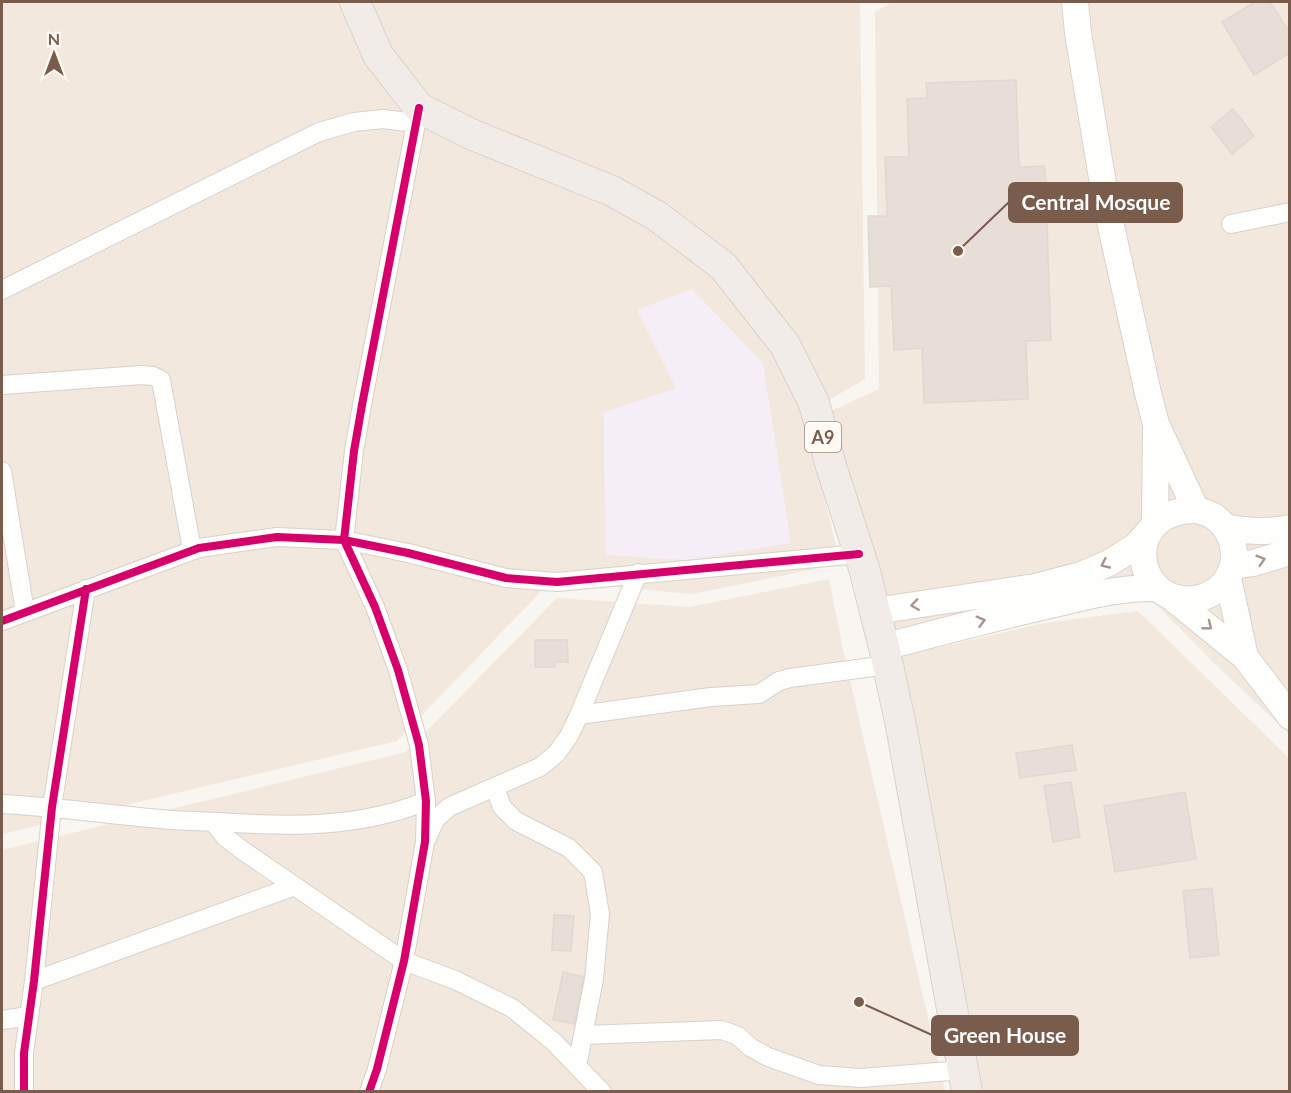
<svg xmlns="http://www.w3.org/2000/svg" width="1291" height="1093" font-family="Lato,sans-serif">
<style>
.residential{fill:#f2e8de}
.education{fill:#f6eef6}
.building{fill:#e6ded7;stroke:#e2d8d2;stroke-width:1.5}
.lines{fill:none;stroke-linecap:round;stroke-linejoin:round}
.minor-casing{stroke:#d7d1cb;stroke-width:20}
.secondary-casing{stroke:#d9d2cb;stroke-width:28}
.trunk-casing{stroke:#dad1cc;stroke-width:32}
.minor{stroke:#fefefd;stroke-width:18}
.secondary{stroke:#fefefd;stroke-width:26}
.trunk{stroke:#f2ece8;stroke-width:30}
.cycleway-casing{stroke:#fffaf3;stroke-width:11}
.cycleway{stroke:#d6006c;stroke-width:8}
.oneway{stroke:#a8958b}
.labels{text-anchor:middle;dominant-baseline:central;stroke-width:4.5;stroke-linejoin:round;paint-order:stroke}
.shield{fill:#fffaf3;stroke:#a28b7f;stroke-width:1.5}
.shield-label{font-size:18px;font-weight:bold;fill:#7a5c4d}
.leader{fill:none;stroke:#7a5c4d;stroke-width:2}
.callout-dot{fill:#7a5c4d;stroke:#fffaf3;stroke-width:2}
.callout{fill:#7a5c4d;stroke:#7a5c4d;stroke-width:2}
.callout-label{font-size:21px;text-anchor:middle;font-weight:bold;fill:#fff}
</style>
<rect width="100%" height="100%" fill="#f9f5f0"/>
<path class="residential" d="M2,2H862L860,3L865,379L805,414L840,564L692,594L551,581L397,741L2,834Z
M892,2H1289V734L1216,665L1145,593L1037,608L865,639L816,418L879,389L875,12Z
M829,579L844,654L945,1091H2V850L406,752L557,598L690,607Z
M1138,611L1289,758V1091H982L880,661L1044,623Z"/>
<path class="education" d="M692,289L763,363L791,543L686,560L605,555L604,412L676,388L637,310Z"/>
<path class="building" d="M1255,2H1270L1290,33V53L1254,75L1222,22Z
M1016,80L1019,167L1045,166L1051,340L1026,341L1028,399L924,403L922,348L894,350L891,286L870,287L868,216H887L885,157H909L907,99L927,98L926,83Z
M1233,109L1254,136L1232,154L1211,127Z
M535,640H567L568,662H555V667H535Z
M1072,745L1076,770L1020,778L1016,753Z
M1071,782L1080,837L1053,842L1044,786Z
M1185,792L1196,859L1115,872L1104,806Z
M1212,888L1219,955L1190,958L1183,891Z
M554,915L574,916L571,951L552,950Z
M563,972L584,977L574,1024L553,1020Z"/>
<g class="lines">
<defs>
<path id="minor" d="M1231,224L1290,212
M2,290L319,132L354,122L383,119L416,123
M2,385L142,375L153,376L161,380L192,550
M2,471L25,612
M2,621L199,548L277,537L344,540L408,553L506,578L557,582L859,554
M579,715L711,697L759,694L779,681L790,678L888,665
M495,787L502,807L516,821L569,848L593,872L600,914L594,979L577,1066
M2,804C55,807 107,814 160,819C180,821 200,821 219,822C289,827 361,828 426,801
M213,822L225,837L242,850L404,961L455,980L512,1008L554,1042L602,1092
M427,838L435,820L449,807L540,767L556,754L569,736L579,715L638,573
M34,981L295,886
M2,1020L29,1016
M583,1035L722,1030L738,1036L750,1047L768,1057L819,1075L861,1078L963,1070
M24,1092V1053L34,981L52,807L86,589
M369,1092L377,1069L404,961L425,842L426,801L419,745L398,670L375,607L344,540L354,451L362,405L419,108"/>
<path id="secondary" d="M1075,2L1078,33L1107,208L1148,393L1156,424L1196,510C1201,511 1208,513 1213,516C1233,529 1240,556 1228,577C1222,589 1208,597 1195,599C1132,606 1120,510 1196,510
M1155,523L1156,430
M1225,527C1248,532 1267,533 1290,528
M1233,566L1253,563L1290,552
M1228,578L1245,657
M1170,596L1245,657L1290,716
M875,611L1035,587L1081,575L1109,563L1136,546L1151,529
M884,647C940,632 997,617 1054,604C1089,596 1122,587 1158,588"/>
<path id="trunk" d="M355,2L378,55L419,108L473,135L612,191L657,216L723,266L785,345L814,403L831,466L864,568L884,647L901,726L967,1092"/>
</defs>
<use href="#minor" class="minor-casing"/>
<use href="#secondary" class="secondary-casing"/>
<use href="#trunk" class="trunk-casing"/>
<use href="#minor" class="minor"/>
<use href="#secondary" class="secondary"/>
<use href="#trunk" class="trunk"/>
<defs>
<path id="cycleway" d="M2,621L199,548L277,537L344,540L408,553L506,578L557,582L859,554
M24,1092V1053L34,981L52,807L86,589
M369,1092L377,1069L404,961L425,842L426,801L419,745L398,670L375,607L344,540L354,451L362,405L419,108"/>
</defs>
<use href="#cycleway" class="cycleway-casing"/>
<use href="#cycleway" class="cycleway"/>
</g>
<defs><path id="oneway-chevron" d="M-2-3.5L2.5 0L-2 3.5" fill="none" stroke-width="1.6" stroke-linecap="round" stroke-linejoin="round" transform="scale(1.5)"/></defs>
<g class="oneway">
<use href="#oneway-chevron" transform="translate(1261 560) rotate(-17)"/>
<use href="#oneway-chevron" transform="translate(1105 564) rotate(155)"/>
<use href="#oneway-chevron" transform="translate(915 605) rotate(172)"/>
<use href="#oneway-chevron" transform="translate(981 621) rotate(-15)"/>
<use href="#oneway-chevron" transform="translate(1208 626) rotate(39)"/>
</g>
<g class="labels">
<rect class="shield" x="805" y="422" width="36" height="30" rx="4.5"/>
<g class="shield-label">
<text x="823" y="437">A9</text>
</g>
</g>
<path class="leader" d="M958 251L1009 202M859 1002L932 1035"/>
<g class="callout-dot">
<circle cx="958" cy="251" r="6"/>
<circle cx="859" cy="1002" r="6"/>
</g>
<g class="callout">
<rect x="1009" y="183" width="173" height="39" rx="6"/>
<rect x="932" y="1016" width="146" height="39" rx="6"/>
</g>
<g class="callout-label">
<text x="1096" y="210">Central Mosque</text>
<text x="1005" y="1043">Green House</text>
</g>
<rect width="1291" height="1093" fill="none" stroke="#7a5c4d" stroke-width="6"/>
<g transform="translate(54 54)" stroke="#fffaf3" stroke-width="4.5" paint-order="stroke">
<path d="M0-4.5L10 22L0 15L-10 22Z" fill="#7a5c4d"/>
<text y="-9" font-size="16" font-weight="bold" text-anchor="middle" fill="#7a5c4d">N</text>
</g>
</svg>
